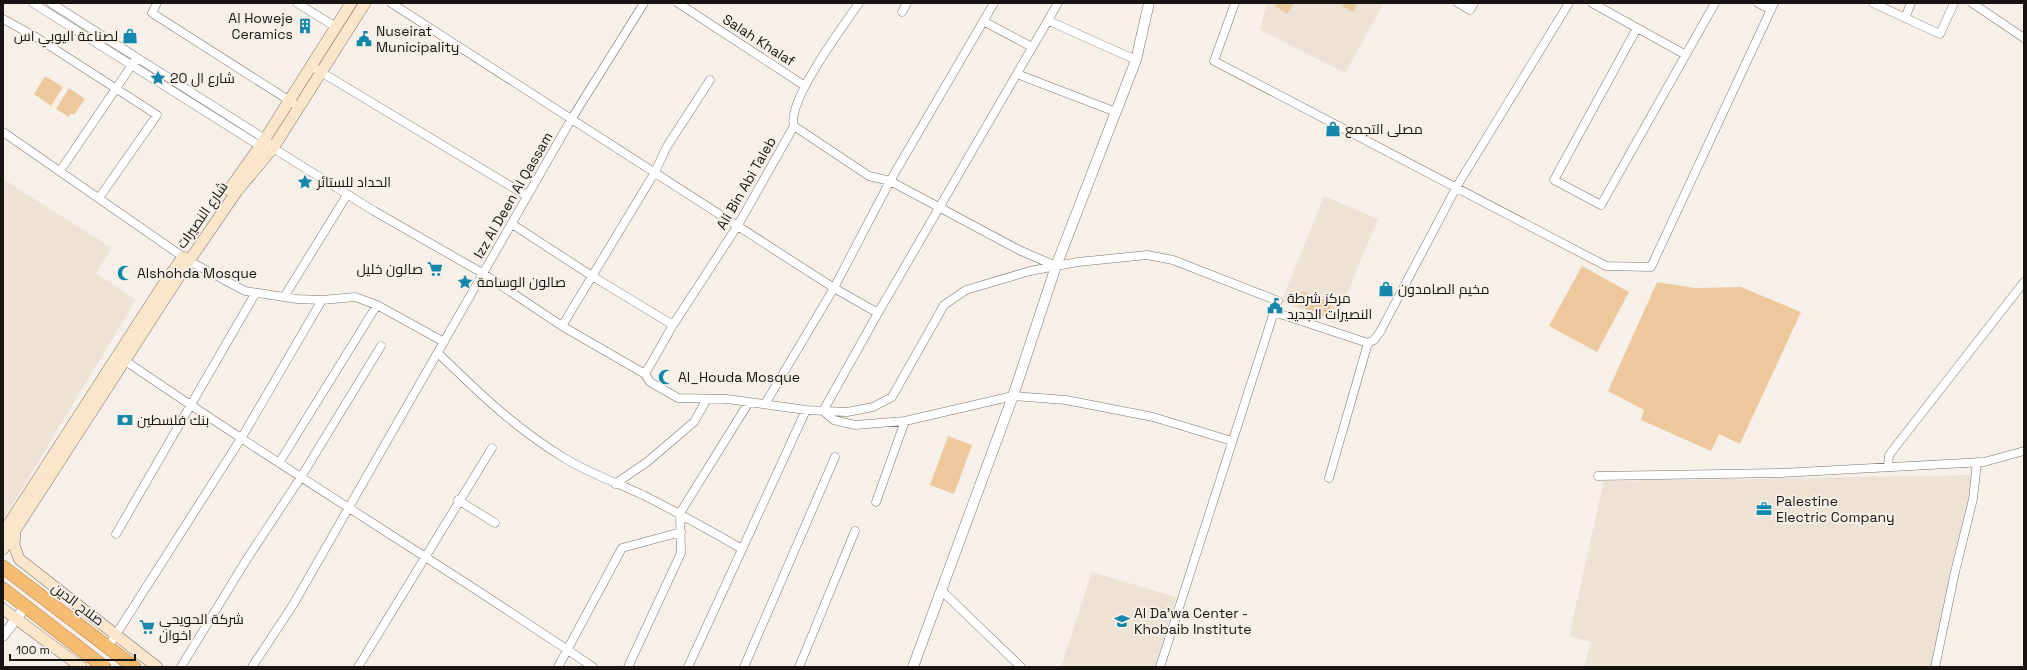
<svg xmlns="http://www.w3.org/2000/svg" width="2027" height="670" font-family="'Space Grotesk',Cairo,sans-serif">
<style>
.built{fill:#eee2d5}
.green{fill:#eec89d}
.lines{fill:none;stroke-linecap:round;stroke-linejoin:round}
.minor-casing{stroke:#7a746e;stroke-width:9}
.tertiary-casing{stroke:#7a746e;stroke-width:11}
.secondary-casing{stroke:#7a746e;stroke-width:12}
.trunk-casing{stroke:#a6773a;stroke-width:14}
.minor{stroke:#fff;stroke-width:8}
.tertiary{stroke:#fff;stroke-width:10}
.secondary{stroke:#fbe6ca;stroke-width:11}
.trunk{stroke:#f6bc72;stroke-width:13}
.labels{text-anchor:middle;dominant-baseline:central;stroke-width:4;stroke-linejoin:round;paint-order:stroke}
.poi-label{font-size:14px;fill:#171412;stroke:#f6f0e9;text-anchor:start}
.street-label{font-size:14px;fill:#171412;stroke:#f6f0e9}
</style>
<rect width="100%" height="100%" fill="#f6f0e9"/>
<path class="built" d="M1267,3H1384L1345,73L1260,30Z
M3,179L112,248L96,273L136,300L3,520Z
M1324,196L1378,219L1335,323L1281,302Z
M1974,475L1931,667H1584L1591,642L1569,636L1604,481Z
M1092,572L1176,597L1155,667H1061Z"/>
<path class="green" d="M1276,3H1294L1287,14L1275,6Z
M1344,3H1358L1353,12L1342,6Z
M45,76L63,87L51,106L34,94Z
M69,88L85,99L74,115L71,113L69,117L56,109Z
M1582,266L1629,292L1597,352L1549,326Z
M1657,282L1695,288L1741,287L1801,312L1740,444L1719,434L1711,451L1641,420L1644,410L1608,391Z
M1302,291L1333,303L1327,317L1296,305Z
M948,436L972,445L954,494L930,485Z"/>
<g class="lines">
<defs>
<path id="minor" d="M33,3L260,146L265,147
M51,3L265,139L273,148L374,211L484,274L562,326L645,374L650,382L678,398L727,399L806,410L847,412L873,407L892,397L944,305L966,290L1030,271L1056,266
M157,3L152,13L293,103
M297,3L336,27
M391,3L834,288L878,313
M678,3L805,86
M1235,3L1214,61L1606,266L1651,267L1774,3
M1458,3L1470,10L1474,3
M1592,3L1686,55
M1758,3L1771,10
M1873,3L1940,34L1954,3
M1972,3L2024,38
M902,12L907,3
M1905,18L1911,3
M3,19L36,37L157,115L99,198
M983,21L1032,47
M1049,21L1136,60
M1637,28L1554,180L1601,205L1715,3
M311,66L527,196
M1017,74L1116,112
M794,126L869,176L890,181L1019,250L1056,266L1078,262L1147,255L1173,260L1278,301L1274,312L1368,343L1374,340L1380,332L1457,186L1569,3
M3,132L189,261L245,291L297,299L322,300L355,297L377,305L444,342
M60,171L134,62
M512,224L592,276L673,325
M284,297L347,195
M562,326L655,172L666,148L710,80
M438,353C479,393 516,429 566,459C591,474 617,483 643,495C677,512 709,530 742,549
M124,360C278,466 438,562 593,667
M645,374L673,325L738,225L794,126C786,102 844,25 859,3
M765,404L834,288L890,181L994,3
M823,411L878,313L1058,3
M823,411L834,420L855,425L905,421L1013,396L1066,400L1153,417L1232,441
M279,463L377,305
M1888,467L1889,455L2024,282
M1598,476L1781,473L1984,462L2024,451
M1329,478L1368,343
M615,484L647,462L694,422L707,399
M458,500L495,523
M876,502L905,421
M116,534L255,294
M942,591L1021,667
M108,647L242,437L322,300
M181,667L245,562L301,477L381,346
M252,667L293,605L572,118L644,3
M358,667L492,448
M558,667L622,548L681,532
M628,667L681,553L680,513L749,402
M688,667L806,410
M744,667L835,457
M799,667L855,531
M1160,667L1274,312
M1935,667L1955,572L1973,499L1977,462"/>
<path id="tertiary" d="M3,636L26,606
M913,667L1013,396L1056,266L1136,60L1149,3"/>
<path id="secondary" d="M229,190L265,139L351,3
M15,532L14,545L19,559L157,667
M3,533L165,282L183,257
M3,549L189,261L237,191L273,148L365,3
M3,609L81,667"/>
<path id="trunk" d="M3,567L134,667
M3,589L104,667"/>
</defs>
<use href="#minor" class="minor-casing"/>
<use href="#tertiary" class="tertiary-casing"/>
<use href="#secondary" class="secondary-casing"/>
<use href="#trunk" class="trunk-casing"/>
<use href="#minor" class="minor"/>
<use href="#tertiary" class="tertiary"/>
<use href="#secondary" class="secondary"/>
<use href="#trunk" class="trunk"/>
</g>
<defs>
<symbol id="building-bare" viewBox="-9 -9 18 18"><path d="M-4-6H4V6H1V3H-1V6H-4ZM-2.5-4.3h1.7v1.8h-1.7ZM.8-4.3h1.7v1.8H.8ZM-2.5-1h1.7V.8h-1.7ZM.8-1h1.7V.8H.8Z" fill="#1388ac" stroke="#f6f0e9" stroke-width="2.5" paint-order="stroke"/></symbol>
<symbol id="shop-bare" viewBox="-9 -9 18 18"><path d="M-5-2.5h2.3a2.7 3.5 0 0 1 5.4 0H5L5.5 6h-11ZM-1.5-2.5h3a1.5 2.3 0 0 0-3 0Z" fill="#1388ac" stroke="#f6f0e9" stroke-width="2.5" paint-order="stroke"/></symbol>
<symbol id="civic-bare" viewBox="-9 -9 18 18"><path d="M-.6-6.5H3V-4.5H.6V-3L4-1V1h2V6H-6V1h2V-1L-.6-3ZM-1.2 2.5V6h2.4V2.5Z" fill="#1388ac" stroke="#f6f0e9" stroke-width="2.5" paint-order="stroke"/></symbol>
<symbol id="sight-bare" viewBox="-9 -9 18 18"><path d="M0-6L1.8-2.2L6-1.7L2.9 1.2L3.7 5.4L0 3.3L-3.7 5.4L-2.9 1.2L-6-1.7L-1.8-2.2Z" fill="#1388ac" stroke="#f6f0e9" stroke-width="2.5" paint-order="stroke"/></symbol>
<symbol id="supermarket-bare" viewBox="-9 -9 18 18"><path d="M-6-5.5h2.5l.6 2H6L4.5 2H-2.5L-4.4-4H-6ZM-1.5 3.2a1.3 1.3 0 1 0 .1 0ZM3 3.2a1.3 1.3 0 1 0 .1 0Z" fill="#1388ac" stroke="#f6f0e9" stroke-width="2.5" paint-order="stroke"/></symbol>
<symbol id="mosque-bare" viewBox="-9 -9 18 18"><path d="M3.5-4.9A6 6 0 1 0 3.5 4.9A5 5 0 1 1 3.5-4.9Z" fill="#1388ac" stroke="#f6f0e9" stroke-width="2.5" paint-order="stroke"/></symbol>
<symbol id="bank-bare" viewBox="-9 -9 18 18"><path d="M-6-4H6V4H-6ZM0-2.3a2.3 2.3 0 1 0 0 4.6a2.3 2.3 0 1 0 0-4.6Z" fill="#1388ac" stroke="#f6f0e9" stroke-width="2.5" paint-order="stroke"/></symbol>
<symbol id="office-bare" viewBox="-9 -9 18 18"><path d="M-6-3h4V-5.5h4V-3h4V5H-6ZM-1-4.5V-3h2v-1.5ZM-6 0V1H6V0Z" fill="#1388ac" stroke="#f6f0e9" stroke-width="2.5" paint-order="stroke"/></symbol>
<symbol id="school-bare" viewBox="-9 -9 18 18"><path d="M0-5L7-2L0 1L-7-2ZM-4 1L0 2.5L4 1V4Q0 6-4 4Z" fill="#1388ac" stroke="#f6f0e9" stroke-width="2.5" paint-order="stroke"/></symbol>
</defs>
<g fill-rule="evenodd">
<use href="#building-bare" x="294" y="15" width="22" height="22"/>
<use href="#shop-bare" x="119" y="25" width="22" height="22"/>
<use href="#civic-bare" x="353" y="28" width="22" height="22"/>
<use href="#sight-bare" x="147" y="67" width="22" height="22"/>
<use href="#shop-bare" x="1322" y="118" width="22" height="22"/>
<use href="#sight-bare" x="294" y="171" width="22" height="22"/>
<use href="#supermarket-bare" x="424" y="258" width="22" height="22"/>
<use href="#mosque-bare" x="114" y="262" width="22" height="22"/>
<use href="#sight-bare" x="454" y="271" width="22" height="22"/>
<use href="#shop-bare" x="1375" y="278" width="22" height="22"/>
<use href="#civic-bare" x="1264" y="295" width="22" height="22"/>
<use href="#mosque-bare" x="655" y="366" width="22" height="22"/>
<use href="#bank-bare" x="114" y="409" width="22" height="22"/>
<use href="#office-bare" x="1753" y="498" width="22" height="22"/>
<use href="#school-bare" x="1111" y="610" width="22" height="22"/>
<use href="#supermarket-bare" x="136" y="616" width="22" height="22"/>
</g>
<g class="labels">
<g class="poi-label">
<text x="293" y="18" text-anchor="end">Al Howeje<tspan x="293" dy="16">Ceramics</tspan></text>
<text x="376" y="31">Nuseirat<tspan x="376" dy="16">Municipality</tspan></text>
<text x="118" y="36" text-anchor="end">لصناعة اليوبي اس</text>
<text x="170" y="78">شارع ال 20</text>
<text x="1345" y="129">مصلى التجمع</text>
<text x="317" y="182">الحداد للستائر</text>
<text x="423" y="269" text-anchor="end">صالون خليل</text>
<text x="137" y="273">Alshohda Mosque</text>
<text x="477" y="282">صالون الوسامة</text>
<text x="1398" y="289">مخيم الصامدون</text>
<text x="1287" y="298">مركز شرطة<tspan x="1287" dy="16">النصيرات الجديد</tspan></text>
<text x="678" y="377">Al_Houda Mosque</text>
<text x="137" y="420">بنك فلسطين</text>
<text x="1776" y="501">Palestine<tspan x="1776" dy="16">Electric Company</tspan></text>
<text x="1134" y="613">Al Da'wa Center -<tspan x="1134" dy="16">Khobaib Institute</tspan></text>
<text x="159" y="619">شركة الحويحي<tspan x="159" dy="16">اخوان</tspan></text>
</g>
<g class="street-label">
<text transform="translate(759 40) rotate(33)">Salah Khalaf</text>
<text transform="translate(746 183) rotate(-60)">Ali Bin Abi Taleb</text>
<text transform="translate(513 195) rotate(-60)">Izz Al Deen Al Qassam</text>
<text transform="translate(202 215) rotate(-55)">شارع النصيرات</text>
<text transform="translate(78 604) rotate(37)">صلاح الدين</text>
</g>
</g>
<rect width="2027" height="670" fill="none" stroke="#171412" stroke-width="8"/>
<path d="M10 654v6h125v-6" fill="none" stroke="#171412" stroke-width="2"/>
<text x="16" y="654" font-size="12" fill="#171412" stroke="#f6f0e9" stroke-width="3" paint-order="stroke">100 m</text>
</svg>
